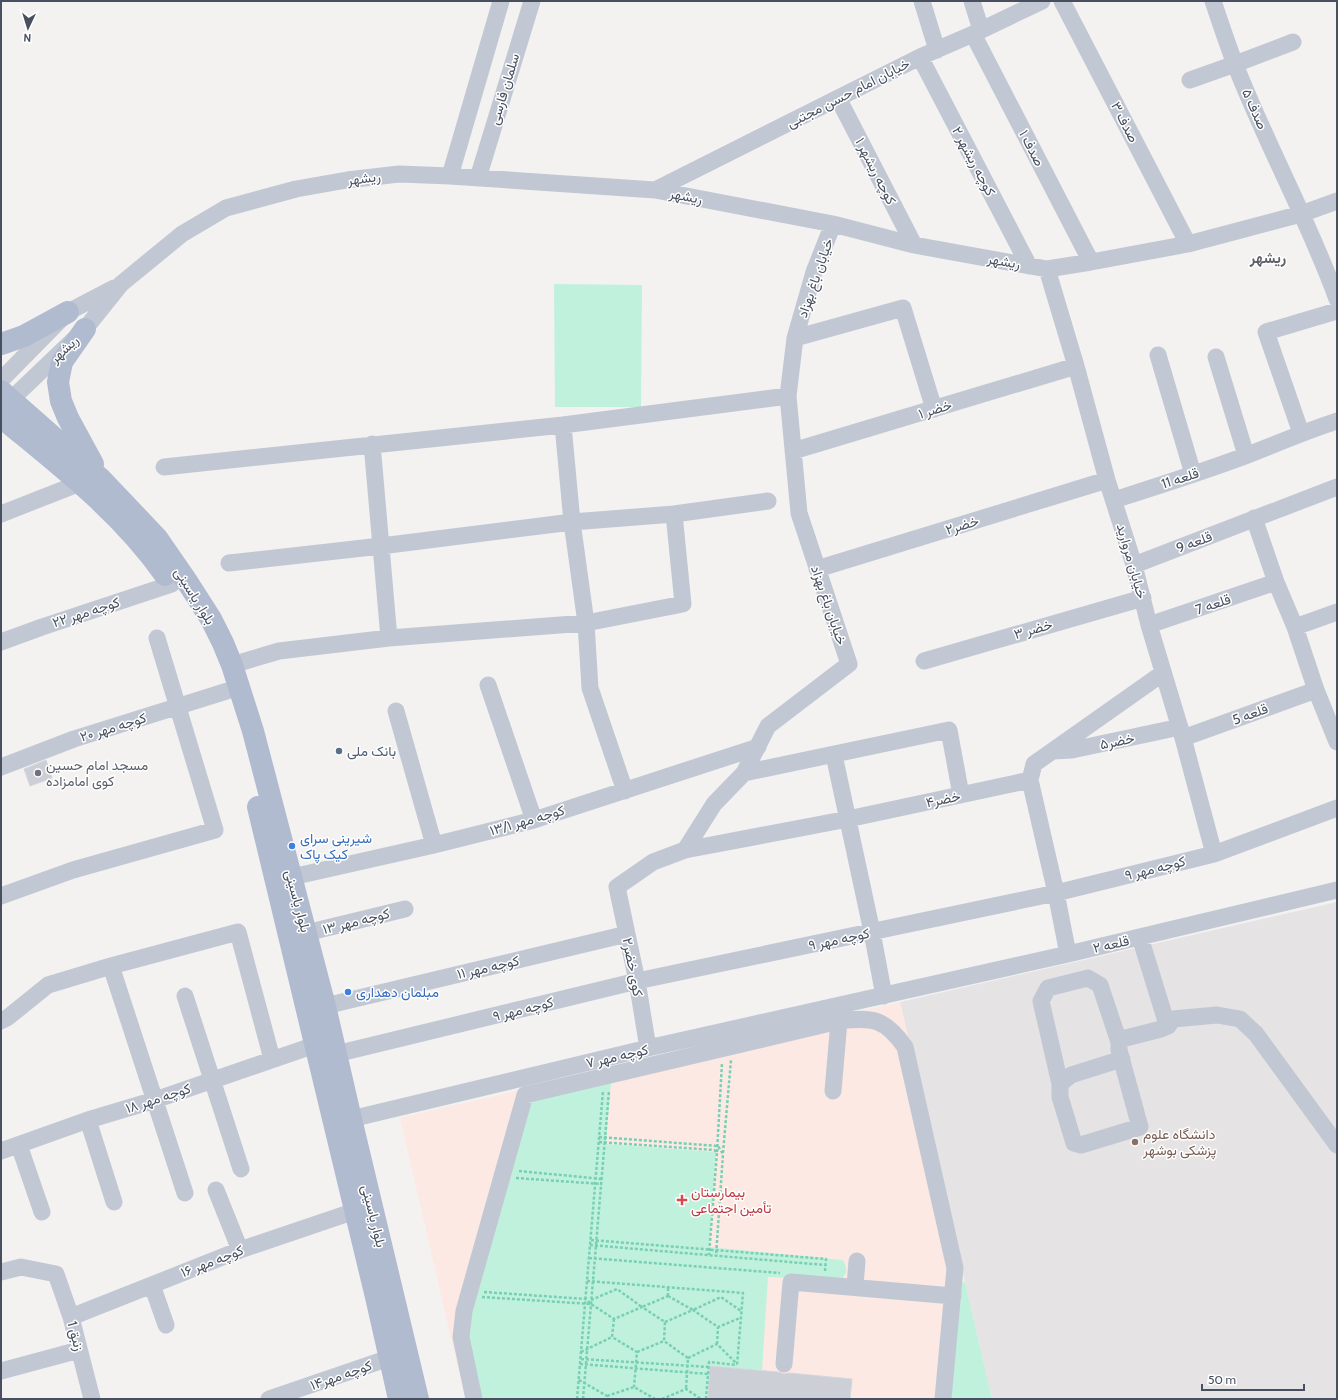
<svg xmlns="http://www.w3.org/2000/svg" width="1338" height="1400" font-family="Cabin,Vazirmatn,sans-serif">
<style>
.education{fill:#e5e3e3}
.medical{fill:#fce9e3}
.green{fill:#c0f1dc}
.building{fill:#cdcfd7;stroke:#d5d6dd}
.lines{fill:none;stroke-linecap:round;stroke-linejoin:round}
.path{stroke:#77d0b4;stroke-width:2.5;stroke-dasharray:3 2;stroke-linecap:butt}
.minor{stroke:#c2c8d3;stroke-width:17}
.major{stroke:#b1bbd0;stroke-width:22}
.service-dot{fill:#5c6f8a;stroke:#fff;stroke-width:1.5}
.worship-dot{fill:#6b7280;stroke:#fff;stroke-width:1.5}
.shop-dot{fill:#3f7fe0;stroke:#fff;stroke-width:1.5}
.education-dot{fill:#8d6e63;stroke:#fff;stroke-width:1.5}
.health-dot{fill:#e0444e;stroke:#fff;stroke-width:1.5}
.labels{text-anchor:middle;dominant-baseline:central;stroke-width:3;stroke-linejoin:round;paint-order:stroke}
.street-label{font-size:14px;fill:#48505f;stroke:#fff}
.service-label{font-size:14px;fill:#4e5e75;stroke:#fff;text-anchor:start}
.worship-label{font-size:14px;fill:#5b616d;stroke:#fff;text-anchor:start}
.shop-label{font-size:14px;fill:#366cbe;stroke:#fff;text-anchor:start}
.education-label{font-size:14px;fill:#785e54;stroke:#fff;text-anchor:start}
.health-label{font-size:14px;fill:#be3a42;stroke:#fff;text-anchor:start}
.neighbourhood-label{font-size:15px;font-weight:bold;fill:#5d6066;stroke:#fff}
</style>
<rect width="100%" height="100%" fill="#f3f2f1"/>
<path class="education" d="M1337,902V1399H992L900,1002Z"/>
<path class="medical" d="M900,1002L992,1399H465L400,1118Z"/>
<path class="green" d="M554,284L642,285L641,407H555Z
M611,1082L606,1144L716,1152L709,1247L843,1260C848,1269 847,1273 841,1280L768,1277L762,1370L711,1366L708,1399H480L467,1322L531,1103L536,1098Z
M965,1282L992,1399H951L959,1283Z"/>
<path class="building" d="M46,760L52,778L30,786L24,769Z
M710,1366L778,1372L784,1374L789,1373L852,1379L850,1399H708Z"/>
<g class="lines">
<path class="path" d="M599,1137L718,1146L723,1154L716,1256
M599,1142L714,1150L717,1152L709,1255
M717,1152L722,1063
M723,1153L731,1060
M519,1171L602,1179
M516,1178L602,1184
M591,1240L826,1259L825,1271
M590,1245L825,1265
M589,1258L780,1273
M587,1281L743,1293L737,1365
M484,1292L586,1299L591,1304L614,1319L642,1307L665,1322L664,1341L688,1358L686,1389
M668,1296L693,1310L721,1297L741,1311
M668,1296V1287
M482,1297L591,1304
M591,1300L617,1289L642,1307L668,1296
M614,1319L612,1337L637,1352L634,1387
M665,1322L693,1310L718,1327L740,1318
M717,1344L718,1327
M581,1352L612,1337
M637,1352L664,1341
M688,1358L717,1344L737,1364
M581,1359L709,1367
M580,1364L708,1374
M579,1380L607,1396V1399
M607,1396L634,1387L655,1399
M577,1399L603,1091
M583,1399L609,1091
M662,1399L686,1389L701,1399
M706,1399L709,1362L737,1365"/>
<path class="minor" d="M922,1L937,50
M972,1L981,30
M1062,1L1188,244
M1213,1C1220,22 1227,43 1235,64C1266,144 1308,219 1337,299
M973,34L1091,262
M920,57L1029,266
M1190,80L1235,64L1293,42
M838,98L914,245
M450,176L501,1
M478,178L532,1
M655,190L920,57L973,34L1042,1
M1047,269L1076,366L1107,480L1134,565L1149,625L1183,738L1214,854
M795,338L903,308L934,409
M1158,355L1193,474
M1216,357L1246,455
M1,380L68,312L114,288
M2,408L85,329L121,284L182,234L226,208L296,189L347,180L399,174L450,176L655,190L833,224L914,245L1047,269L1091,262L1188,244L1301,214L1337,201
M563,425L572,522L586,623L590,688L625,791
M1301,433L1266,332L1337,311
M372,444L389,638
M793,451L1076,366
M164,467L563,425L788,396
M1114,500C1158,486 1202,472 1245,456C1276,444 1306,431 1337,421
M1,514L80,483
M1254,518L1276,582L1295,627L1316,690L1337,742
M229,563L381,546L572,522L674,514L768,501
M1134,565L1337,487
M817,569L1107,480
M1149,625L1276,582
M1295,627L1337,612
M1,642L42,627L172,584
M924,661L1143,598
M232,665L279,651L389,638L586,623L683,604L674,514
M488,685L534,820
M396,711L434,845
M1183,738L1316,690
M1053,751L1072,750L1180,727
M834,755L872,932L884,996
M1,767L74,739L227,691
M744,773L949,730L961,795
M1030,780L1056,893L1068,954
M685,850L848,819L1030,780L1034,764L1163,673
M292,877L434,845L534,820L758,747
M1,896L73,870L215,830L157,638
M306,933L405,909
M1140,937L1165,1018L1173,1019L1217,1015L1240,1019L1256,1034L1337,1145
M111,966L185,1193
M185,996L241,1169
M325,1006L627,934
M1,1021L7,1018L48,985L111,966L238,932L272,1059
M648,1048L637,981L617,887L653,862L685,850L714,804L744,773L768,726L849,664L799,513L788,396L795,338L814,272L833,224
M336,1054L637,981L1056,893L1214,854L1337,808
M1122,1059L1071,1075L1060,1084V1097L1074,1143L1081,1145L1140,1127L1119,1050V1042L1122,1039L1161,1029L1168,1026L1173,1019
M1060,1084L1041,1001L1048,988L1088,978L1100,985L1119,1042
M833,1091L839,1021
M351,1119L648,1048L1068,954L1337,890
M88,1120L114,1202
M19,1145L42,1212
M1,1151L88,1120L155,1100L315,1045
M216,1190L240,1250
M1,1272L21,1267L56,1274L71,1317L92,1399
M152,1285L166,1325
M855,1286L857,1261
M71,1317L240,1250L355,1211
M784,1364L791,1282L953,1296
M1,1371L79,1350
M269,1399L389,1358
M474,1399L461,1337L464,1311L525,1095L839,1021C872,1017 885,1018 905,1047L955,1268L943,1399"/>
<path class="major" d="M85,329L62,362L58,382L61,401L68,418L93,464
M1,344L24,336L68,312
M1,391L101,479L157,538L186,580L211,619L223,643L232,665L253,731L325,1006L351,1119L418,1399
M1,417C59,465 121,512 165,575
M258,807L376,1297L399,1399"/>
</g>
<circle class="service-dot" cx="339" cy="751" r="4"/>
<circle class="worship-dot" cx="38" cy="773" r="4"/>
<g class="shop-dot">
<circle cx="292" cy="846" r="4"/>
<circle cx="348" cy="992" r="4"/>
</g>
<circle class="education-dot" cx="1135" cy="1142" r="4"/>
<path class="health-dot" d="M680 1194h4v4h4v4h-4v4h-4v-4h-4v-4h4z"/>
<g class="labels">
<g class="street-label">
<text transform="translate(504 89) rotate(-73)">سلمان فارسی</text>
<text transform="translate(848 93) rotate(-27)">خیابان امام حسن مجتبی</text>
<text transform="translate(1255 109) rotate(66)">صدف ۵</text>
<text transform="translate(1125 122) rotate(63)">صدف ۳</text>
<text transform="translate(1032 148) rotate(63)">صدف ۱</text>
<text transform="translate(974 161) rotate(62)">کوچه ریشهر ۲</text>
<text transform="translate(876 171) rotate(63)">کوچه ریشهر ۱</text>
<text transform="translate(364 178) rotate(-7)">ریشهر</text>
<text transform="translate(686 196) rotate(11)">ریشهر</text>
<text transform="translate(1004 261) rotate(10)">ریشهر</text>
<text transform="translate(815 278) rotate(-71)">خیابان باغ بهزاد</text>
<text transform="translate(64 349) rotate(-43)">ریشهر</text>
<text transform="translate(935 409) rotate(-17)">خضر ۱</text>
<text transform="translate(1180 478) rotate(-18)">قلعه 11</text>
<text transform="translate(962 525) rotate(-17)">خضر۲</text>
<text transform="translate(1194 542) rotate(-21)">قلعه 9</text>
<text transform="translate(1132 561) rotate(74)">خیابان مروارید</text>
<text transform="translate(195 596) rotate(58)">بلوار یاسینی</text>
<text transform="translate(1213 604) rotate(-19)">قلعه 7</text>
<text transform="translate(829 605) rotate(71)">خیابان باغ بهزاد</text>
<text transform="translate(86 612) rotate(-18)">کوچه مهر ۲۲</text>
<text transform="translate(1033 629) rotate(-16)">خضر ۳</text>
<text transform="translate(1250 714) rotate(-20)">قلعه 5</text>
<text transform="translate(113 727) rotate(-17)">کوچه مهر ۲۰</text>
<text transform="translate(1117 741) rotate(-12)">خضر۵</text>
<text transform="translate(943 799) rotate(-12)">خضر۴</text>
<text transform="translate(527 820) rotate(-16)">کوچه مهر ۱۳/۱</text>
<text transform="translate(1155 868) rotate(-14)">کوچه مهر ۹</text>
<text transform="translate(298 901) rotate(75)">بلوار یاسینی</text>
<text transform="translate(356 921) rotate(-14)">کوچه مهر ۱۳</text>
<text transform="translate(839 939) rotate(-12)">کوچه مهر ۹</text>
<text transform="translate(1111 944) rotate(-13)">قلعه ۲</text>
<text transform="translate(488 967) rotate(-13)">کوچه مهر ۱۱</text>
<text transform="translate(633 967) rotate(79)">کوی خضر۲</text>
<text transform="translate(523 1009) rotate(-14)">کوچه مهر ۹</text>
<text transform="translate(617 1056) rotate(-13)">کوچه مهر ۷</text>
<text transform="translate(158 1098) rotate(-18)">کوچه مهر ۱۸</text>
<text transform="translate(374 1216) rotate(76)">بلوار یاسینی</text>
<text transform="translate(212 1261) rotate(-21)">کوچه مهر ۱۶</text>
<text transform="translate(76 1336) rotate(75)">زنبق 1</text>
<text transform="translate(341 1375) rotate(-19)">کوچه مهر۱۴</text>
</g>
<g class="service-label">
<text x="347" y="751">بانک ملی</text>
</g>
<g class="worship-label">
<text x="46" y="765">مسجد امام حسین<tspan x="46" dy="16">کوی امامزاده</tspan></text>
</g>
<g class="shop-label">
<text x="300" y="838">شیرینی سرای<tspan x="300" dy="16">کیک پاک</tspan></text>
<text x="356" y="992">مبلمان دهداری</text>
</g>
<g class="education-label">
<text x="1143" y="1134">دانشگاه علوم<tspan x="1143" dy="16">پزشکی بوشهر</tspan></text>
</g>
<g class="health-label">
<text x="691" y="1192">بیمارستان<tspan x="691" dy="16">تأمین اجتماعی</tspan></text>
</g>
<g class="neighbourhood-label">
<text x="1268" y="258">ریشهر</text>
</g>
</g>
<rect width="1338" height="1400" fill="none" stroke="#48505f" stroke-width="4"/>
<g transform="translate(28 28) rotate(184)" stroke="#ffffff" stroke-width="3" paint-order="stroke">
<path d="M0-3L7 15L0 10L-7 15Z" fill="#48505f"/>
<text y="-6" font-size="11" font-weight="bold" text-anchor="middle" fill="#48505f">N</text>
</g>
<path d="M1202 1384v6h102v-6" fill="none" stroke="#48505f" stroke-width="2"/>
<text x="1208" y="1384" font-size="12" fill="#48505f" stroke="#ffffff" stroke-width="3" paint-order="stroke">50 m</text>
</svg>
